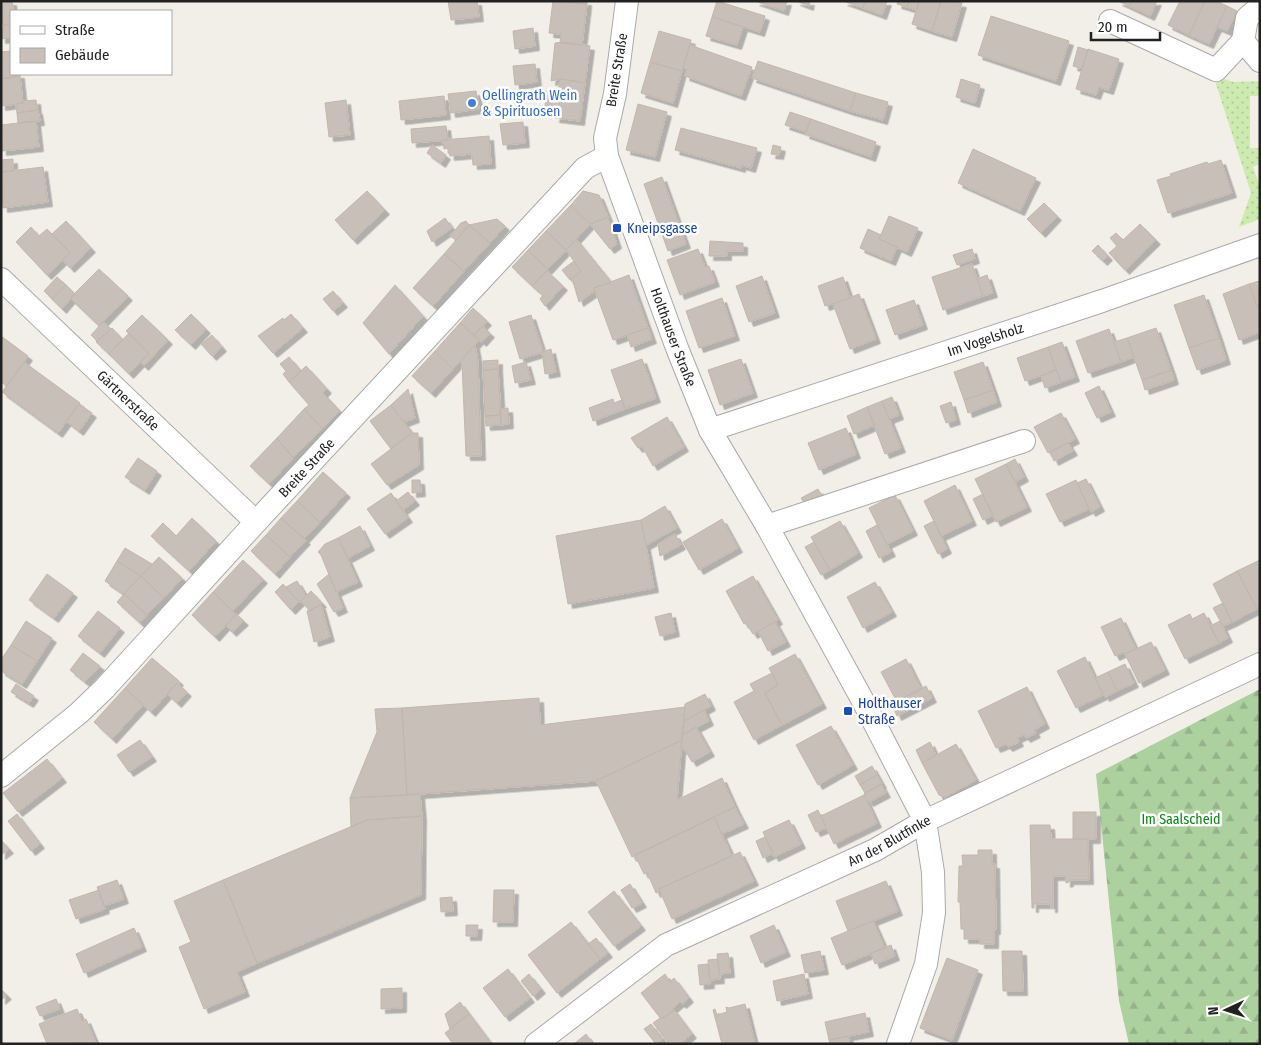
<svg xmlns="http://www.w3.org/2000/svg" width="1261" height="1045" font-family="'Fira Sans Condensed',sans-serif">
<style>
.grass{fill:url(#grass-dots)}
.forest{fill:url(#forest-firs)}
.building{fill:#c7bfb8;stroke:#c4b6ab;filter:url(#shadow)}
.lines{fill:none;stroke-linecap:round;stroke-linejoin:round}
.street-casing{stroke:#a9a9a9;stroke-width:24}
.street{stroke:#fff;stroke-width:22}
.shop-dot{fill:#3f7fe0;stroke:#fff;stroke-width:2}
.transit-dot{fill:#1a4fb4;stroke:#fff;stroke-width:2}
.labels{text-anchor:middle;dominant-baseline:central;stroke-width:5;stroke-linejoin:round;paint-order:stroke}
.street-label{font-size:14px;fill:#222;stroke:#fff}
.shop-label{font-size:14px;fill:#366cbe;stroke:#fff;text-anchor:start}
.transit-label{font-size:14px;fill:#164399;stroke:#fff;text-anchor:start}
.park-label{font-size:14px;fill:#0c8416;stroke:#fff}
</style>
<defs>
<pattern id="grass-dots" width="8" height="8" patternUnits="userSpaceOnUse" patternTransform="scale(1.25)"><rect width="8" height="8" fill="#cdebb0"/><path d="M2 2h.1M6 6h.1" fill="none" stroke="#b0c997" stroke-width="1.8" stroke-linecap="round"/></pattern>
<pattern id="forest-firs" width="22" height="20" patternUnits="userSpaceOnUse" patternTransform="scale(1.25)"><rect width="22" height="20" fill="#add19e"/><path d="M5 1l3.5 6h-7zM16 11l3.5 6h-7z" fill="#95b388"/></pattern>
<filter id="shadow"><feDropShadow dx="4.5" dy="4.5" stdDeviation="0" flood-color="#0004"/></filter>
</defs>
<rect width="100%" height="100%" fill="#f2efe9"/>
<path class="grass" d="M1208,77H1218L1233,82L1260,81V96H1250V148H1260V164L1253,167L1260,187V219L1239,227L1251,193L1215,81Z"/>
<path class="forest" d="M1260,689V1044H1129L1119,1001L1096,774Z"/>
<path class="building" d="M1,1H12L13,11H11V24L3,25Z
M448,1H477L479,17L451,20Z
M553,1L587,4L582,45L560,43L561,34L549,33Z
M562,1H587V4Z
M717,1L765,16L760,32L712,17Z
M755,1H787L784,11Z
M796,1H810L809,6Z
M843,1H865L863,8Z
M865,1H887L882,15L863,8Z
M898,1H909L907,7L897,4Z
M909,1H919L917,10L907,7Z
M919,1H941L932,31L912,24Z
M941,1L962,3L952,37L932,31Z
M1118,1H1132L1129,6Z
M1132,1H1157L1150,16L1129,6Z
M1180,1H1205L1189,35L1168,25Z
M1205,1H1216L1227,6L1209,44L1189,35Z
M1227,6L1237,11L1227,31L1217,27Z
M991,16L1069,41L1056,81L978,55Z
M712,17L743,27L737,45L706,36Z
M11,24V38L1,39V29H3V25Z
M533,28L535,46L515,49L513,31Z
M659,31L691,40L682,71L650,62Z
M563,42L590,46L585,83L560,79L551,81L555,43Z
M690,45L752,67L741,96L685,76L687,69L683,68Z
M1078,47L1088,50L1082,69L1073,66Z
M1088,49L1119,59L1109,90L1099,87L1096,95L1076,89Z
M11,51V74H20V76L1,79V52Z
M758,61L856,93L850,111L752,78Z
M650,62L682,71L673,103L641,93Z
M535,64L537,82L515,85L513,66Z
M20,76L23,103L1,106V79Z
M560,79L585,83L580,121L555,118L557,108L545,106L547,90L558,92Z
M961,79L980,85L975,103L956,97Z
M476,91L479,109L451,113L448,94Z
M856,93L888,102L883,120L850,111Z
M444,96L446,115L401,120L399,101Z
M36,100L37,110L17,113L16,104L23,103V101Z
M346,100L350,135L329,137L325,103Z
M638,104L667,112L655,157L626,150Z
M38,110L40,121L18,123L17,113Z
M790,112L811,119L806,132L785,125Z
M811,119L876,142L871,157L805,134Z
M36,121L39,147L2,151L1,125Z
M523,122L525,143L503,145L500,124Z
M446,126L448,140L412,143L411,129Z
M681,128L757,148L751,168L741,165V168L675,150Z
M489,136L491,164L473,165L472,154L450,156L449,148L444,149L443,140Z
M432,145L446,155L441,163L427,153Z
M773,145L781,147L779,155L771,154Z
M973,149L1036,178L1020,211L958,183Z
M13,159V171L1,172V160Z
M1221,160L1232,193L1168,213L1157,180L1171,176L1170,174L1207,162L1208,164Z
M43,167L48,202L3,208L1,172Z
M662,177L686,244L668,251L644,184Z
M367,191L385,210L353,240L335,220Z
M583,191L599,195L608,217L590,224L571,205Z
M1044,203L1057,216L1041,233L1027,219Z
M571,205L590,224L566,250L546,231Z
M889,216L918,228L907,252L879,239Z
M608,217L617,244L610,249L590,224Z
M445,218L452,228L432,242L427,231Z
M497,219L505,226L490,243L469,225Z
M66,221L91,248L70,268L63,260L70,253L52,234Z
M466,221L469,225L456,240L450,236L461,223Z
M1140,224L1156,240L1125,270L1109,253L1117,246L1110,238L1116,233L1123,240Z
M469,225L490,243L464,271L444,254Z
M31,227L39,236L47,229L70,253L47,275L16,242Z
M868,229L881,235L879,239L897,247L891,261L860,248Z
M546,231L566,250L548,269L528,250Z
M576,239L611,282L594,288L595,291L579,302L572,278L581,271L566,250Z
M710,241L743,243V251H727V256H709Z
M1098,245L1108,256L1103,261L1092,251Z
M698,249L705,267L709,266L715,282L680,295L667,260Z
M972,249L975,259L957,265L953,255Z
M528,250L548,269L532,286L512,267Z
M444,254L464,271L433,306L413,288Z
M574,261L581,271L570,280L562,270Z
M972,264L983,296L943,310L932,277Z
M99,269L128,296L99,326L70,298Z
M547,271L563,286L545,306L540,299L543,295L532,286Z
M629,275L648,328L613,340L594,288Z
M987,275L993,293L983,296L977,279Z
M762,276L775,313L749,322L736,286Z
M57,277L66,285L52,299L44,291Z
M843,277L850,298L825,306L818,286Z
M1259,281L1260,303L1256,305L1249,284Z
M1249,284L1260,315V332L1239,340L1223,294Z
M66,285L75,294L62,309L52,299Z
M395,285L423,316L389,354L363,323Z
M333,291L343,303L333,311L323,299Z
M859,294L876,339L850,349L833,304Z
M1204,295L1219,338L1189,348L1174,305Z
M722,298L735,336L699,348L686,311Z
M914,300L923,325L895,335L886,310Z
M473,308L487,321L474,335L460,323Z
M191,314L206,329L191,345L175,330Z
M291,314L303,328L273,353L258,336L283,318L284,320Z
M142,315L168,340L144,366L140,362L149,353L126,331Z
M531,315L543,352L520,359L509,322Z
M103,322L111,329L97,341L91,335Z
M460,323L479,340L453,369L435,351Z
M482,326L490,333L482,342L474,335Z
M112,328L123,340L109,354L96,342Z
M648,328L652,339L631,347L627,335Z
M1156,328L1171,370L1142,380L1127,338Z
M1109,329L1121,362L1088,373L1076,341Z
M129,333L149,353L129,374L109,354Z
M212,335L222,347L212,356L201,344Z
M1,336L28,356L7,386L1,382Z
M1127,338L1134,357L1121,362L1114,342Z
M1219,338L1226,360L1197,370L1189,348Z
M1062,342L1075,377L1061,382L1048,347Z
M475,345L478,361L481,456H466L462,363L460,362Z
M1048,347L1056,370L1025,381L1017,358Z
M551,349L556,372L545,374L542,352Z
M435,351L453,369L431,393L412,376Z
M289,357L301,371L289,382L283,374L286,371L280,364Z
M642,359L656,398L625,409L611,370Z
M741,359L753,393L720,405L708,370Z
M498,360V369L483,370V361Z
M24,362L80,403L58,433L2,392Z
M526,362L531,380L515,383L512,366Z
M983,362L993,390L964,400L954,372Z
M306,366L327,389L323,393L340,411L322,428L304,409L309,405L289,382Z
M498,369L501,415L485,416L483,370Z
M1056,370L1061,382L1045,388L1041,376Z
M1171,370L1174,380L1145,390L1142,380Z
M1099,386L1111,412L1097,418L1085,393Z
M408,389L415,418L404,422L391,405Z
M993,390L997,402L968,413L964,400Z
M892,397L899,415L889,419L882,401Z
M613,399L614,403L622,400L625,409L593,421L589,408Z
M882,401L901,448L885,454L867,407Z
M951,402L956,420L946,423L940,406Z
M79,404L92,413L79,431L66,421Z
M391,405L412,433L391,449L370,421Z
M867,407L875,425L854,434L847,416Z
M508,408L509,424L501,425L500,409Z
M304,409L322,428L293,458L277,438Z
M1061,413L1075,439L1048,453L1034,427Z
M501,415V425L486,426L485,416Z
M667,417L684,447L653,466L642,446L638,448L631,438Z
M846,428L856,454L819,470L808,443Z
M412,433H418L419,465L387,485L371,464Z
M277,438L293,458L269,484L250,466Z
M1068,443L1073,451L1054,461L1050,452Z
M138,458L157,471L145,490L125,477Z
M1015,459L1024,477L1015,482L1006,464Z
M1006,464L1027,507L996,522L975,479Z
M323,472L346,493L320,522L297,501Z
M1086,479L1100,507L1091,512L1077,483Z
M412,480H420L421,492L412,493Z
M1076,480L1089,509L1060,522L1046,494Z
M955,485L972,521L941,536L924,501Z
M818,489L823,498L807,507L801,498Z
M408,492L415,501L403,510L396,501Z
M391,493L408,518L385,534L367,509Z
M983,494L993,515L983,520L973,499Z
M895,495L913,531L887,544L869,508Z
M297,501L320,522L304,539L281,518Z
M665,506L677,528L646,545L641,520Z
M192,518L216,541L189,571L151,536L163,523L176,536Z
M281,518L306,540L290,557L266,535Z
M722,519L738,548L699,570L683,542Z
M641,520L654,588L568,604L556,536Z
M840,521L858,553L830,570L811,537Z
M934,521L947,549L938,554L924,526Z
M877,525L891,552L879,558L866,531Z
M360,526L370,546L348,558L338,538Z
M675,534L681,545L660,556L658,544Z
M266,535L290,557L275,574L251,551Z
M338,538L358,582L336,592L321,555L318,552L325,544Z
M814,542L830,570L821,575L805,547Z
M125,548L152,564L141,576L117,561Z
M159,557L182,578L164,598L141,576Z
M243,560L263,579L233,611L213,592Z
M1260,560V608L1257,609L1237,571Z
M117,561L141,576L124,594L105,581Z
M1237,571L1257,609L1232,622L1213,584Z
M47,574L73,593L54,618L29,600Z
M329,574L343,608L334,612L317,584Z
M141,576L164,598L147,615L124,594Z
M753,576L778,620L753,634L746,623L744,624L726,591Z
M297,581L306,596L299,602L286,587Z
M875,582L892,612L863,628L847,597Z
M283,584L299,602L291,610L275,592Z
M311,591L322,603L310,611L301,601Z
M213,592L236,614L215,637L192,615Z
M124,594L147,615L140,623L117,602Z
M1223,603L1232,622L1223,626L1213,608Z
M321,605L330,637L314,642L307,611Z
M98,611L120,628L100,653L78,636Z
M671,613L675,632L660,636L655,617Z
M1204,613L1219,643L1185,659L1168,625L1190,614L1192,619Z
M236,614L244,621L232,632L226,626Z
M1121,618L1136,649L1125,654L1124,652L1115,656L1101,627Z
M26,621L52,638L37,661L11,645Z
M1220,621L1228,638L1219,643L1210,626Z
M775,622L786,642L768,651L758,631Z
M1151,642L1165,670L1139,683L1125,654Z
M11,645L37,661L22,684L1,671V660Z
M83,653L100,666L85,682L70,670Z
M795,654L822,704L782,725L765,693L778,685L769,668Z
M1085,657L1103,695L1076,708L1057,671Z
M152,658L179,681L151,712L125,688Z
M906,659L921,689L897,702L881,672Z
M1125,664L1134,683L1117,691L1108,672Z
M1108,672L1117,691L1105,697L1095,678Z
M772,673L778,685L765,693L782,725L754,740L734,702L754,691L750,684Z
M177,683L187,692L177,703L167,694Z
M16,684L34,696L29,703L11,692Z
M926,686L932,698L897,716L892,704Z
M1027,687L1045,724L1034,730L1036,733L1026,738L1024,735L1017,738L1019,742L1008,747L1006,744L996,748L978,711Z
M125,688L143,705L112,739L94,722Z
M705,694L711,706L684,721L685,704Z
M539,698L540,725L685,707L682,740L596,781L407,795L402,708Z
M402,708L407,795L350,798L377,732L375,709Z
M704,710L709,721L682,735L684,721Z
M831,726L853,765L818,785L796,745Z
M696,727L710,752L692,762L685,750L681,749L682,735Z
M140,740L152,757L129,772L117,755Z
M682,740L677,800L722,778L735,807L632,857L596,781Z
M930,742L936,755L922,763L916,750Z
M956,744L976,780L945,797L939,795L922,763Z
M47,759L62,778L18,812L3,793Z
M872,766L877,775L860,785L855,776Z
M877,775L882,784L865,793L860,785Z
M881,784L886,793L869,802L864,794Z
M420,794L422,816L367,820L351,827L350,798Z
M864,795L877,823L834,844L821,816Z
M735,807L744,824L722,834L714,817Z
M818,810L826,828L816,832L808,815Z
M1073,812H1096V839H1073Z
M17,814L40,844L31,851L8,821Z
M422,816L421,895L257,963L223,880L367,820Z
M714,817L732,856L659,889L660,891L656,893L647,872L644,874L635,855Z
M789,820L801,844L774,857L763,832Z
M1030,825H1050L1051,839H1088L1089,880H1069V882L1066,883V876H1053V908H1051V904H1034V908H1032Z
M765,837L773,853L763,858L756,841Z
M1,840L9,849L1,855Z
M978,850H992V864H995L996,930H994V944H980V939H964V929H961L960,902H958L959,866H963L962,855H978Z
M740,852L754,881L672,919L659,889Z
M117,880L124,899L104,906L97,887Z
M223,880L257,963L237,972L245,992L204,1009L179,947L191,942L174,901Z
M886,881L898,911L848,931L836,901Z
M630,884L642,903L632,908L621,890Z
M99,890L105,909L76,919L69,900Z
M494,890H514L513,922H493Z
M614,891L641,926L614,946L588,912Z
M452,897L453,911L441,912L440,898Z
M873,921L885,948L842,965L831,938Z
M571,922L600,959L557,993L528,955Z
M466,925H478L477,936H466Z
M774,925L786,952L761,963L750,936Z
M134,928L142,947L84,973L76,954Z
M596,938L608,953L600,959L588,944Z
M891,945L895,956L875,964L871,953Z
M820,951L824,970L805,973L801,955Z
M1002,951H1022L1023,991H1003Z
M728,953L730,973L719,974L717,954Z
M947,958L978,970L952,1040L920,1028Z
M718,959L720,979L710,980L708,960Z
M708,964L710,984L700,985L698,965Z
M508,969L530,998L505,1017L483,988Z
M529,974L541,989L533,996L521,981Z
M665,974L670,982L674,978L689,998L682,1004L680,1002L672,1009L674,1010L661,1019L641,993Z
M804,974L808,994L777,1001L773,981Z
M402,988V1008L381,1009V989Z
M1,989L7,995L1,1000Z
M56,999L60,1009L40,1016L36,1007Z
M460,1002L469,1014L450,1029L445,1014Z
M745,1004L755,1044H722L713,1010L715,1009L717,1015L727,1012L726,1007L729,1008Z
M77,1009L82,1021L86,1019L96,1043L47,1044L39,1024Z
M674,1010L692,1034L679,1044H669L653,1023L660,1018L661,1019Z
M865,1013L869,1032L829,1040L825,1022Z
M469,1014L490,1042L488,1044H453L445,1033Z
M651,1024L663,1039L656,1044L644,1029Z
M586,1034L593,1044H574Z
M848,1036L850,1044H830L829,1040Z"/>
<g class="lines">
<defs>
<g id="street">
<path id="s1" d="M627,1L615,94L605,138L607,156L677,348L710,430L767,526L863,701L925,821L933,872L934,913L926,964L898,1044"/>
<path d="M1260,7L1247,18L1243,41L1260,61"/>
<path d="M1110,21L1216,70L1243,41"/>
<path id="s2" d="M1,279L256,522"/>
<path id="s3" d="M710,430L1102,301L1260,245"/>
<path d="M767,526L1024,441"/>
<path id="s4" d="M1,776L79,713L105,688L256,522L585,168L607,156"/>
<path id="s5" d="M536,1044L666,945L875,850L925,821L1260,664"/>
</g>
</defs>
<use href="#street" class="street-casing"/>
<use href="#street" class="street"/>
</g>
<circle class="shop-dot" cx="472" cy="103" r="5"/>
<g class="transit-dot">
<rect x="612" y="223" width="10" height="10" rx="2.5"/>
<rect x="843" y="706" width="10" height="10" rx="2.5"/>
</g>
<g class="labels">
<g class="street-label">
<text transform="translate(617 70) rotate(-81)">Breite Straße</text>
<text stroke="none"><textPath href="#s1" startOffset="350">Holthauser Straße</textPath></text>
<text stroke="none"><textPath href="#s3" startOffset="290">Im Vogelsholz</textPath></text>
<text stroke="none"><textPath href="#s2" startOffset="176">Gärtnerstraße</textPath></text>
<text stroke="none"><textPath href="#s4" startOffset="435">Breite Straße</textPath></text>
<text stroke="none"><textPath href="#s5" startOffset="410">An der Blutfinke</textPath></text>
</g>
<g class="shop-label">
<text x="482" y="95">Oellingrath Wein<tspan x="482" dy="16">&amp; Spirituosen</tspan></text>
</g>
<g class="transit-label">
<text x="627" y="228">Kneipsgasse</text>
<text x="858" y="703">Holthauser<tspan x="858" dy="16">Straße</tspan></text>
</g>
<g class="park-label">
<text x="1181" y="819">Im Saalscheid</text>
</g>
</g>
<rect width="1261" height="1045" fill="none" stroke="#222222" stroke-width="5"/>
<rect x="10" y="10" width="162" height="65" fill="#ffffff" stroke="#a7a7a7"/>
<rect x="20" y="26" width="25" height="8" fill="#ffffff" stroke="#a7a7a7"/>
<text x="55" y="35" font-size="15" fill="#222222">Straße</text>
<rect x="20" y="48" width="25" height="15" fill="#c7bfb8" stroke="#a7a7a7"/>
<text x="55" y="60" font-size="15" fill="#222222">Gebäude</text>
<g transform="translate(1226 1010) rotate(266)" stroke="#ffffff" stroke-width="4" paint-order="stroke">
<path d="M0-4L9 19L0 12L-9 19Z" fill="#222222"/>
<text y="-8" font-size="14" font-weight="bold" text-anchor="middle" fill="#222222">N</text>
</g>
<path d="M1091 32v8h69v-8" fill="none" stroke="#222222" stroke-width="2.5"/>
<text x="1098" y="32" font-size="15" fill="#222222" stroke="#ffffff" stroke-width="4" paint-order="stroke">20 m</text>
</svg>
